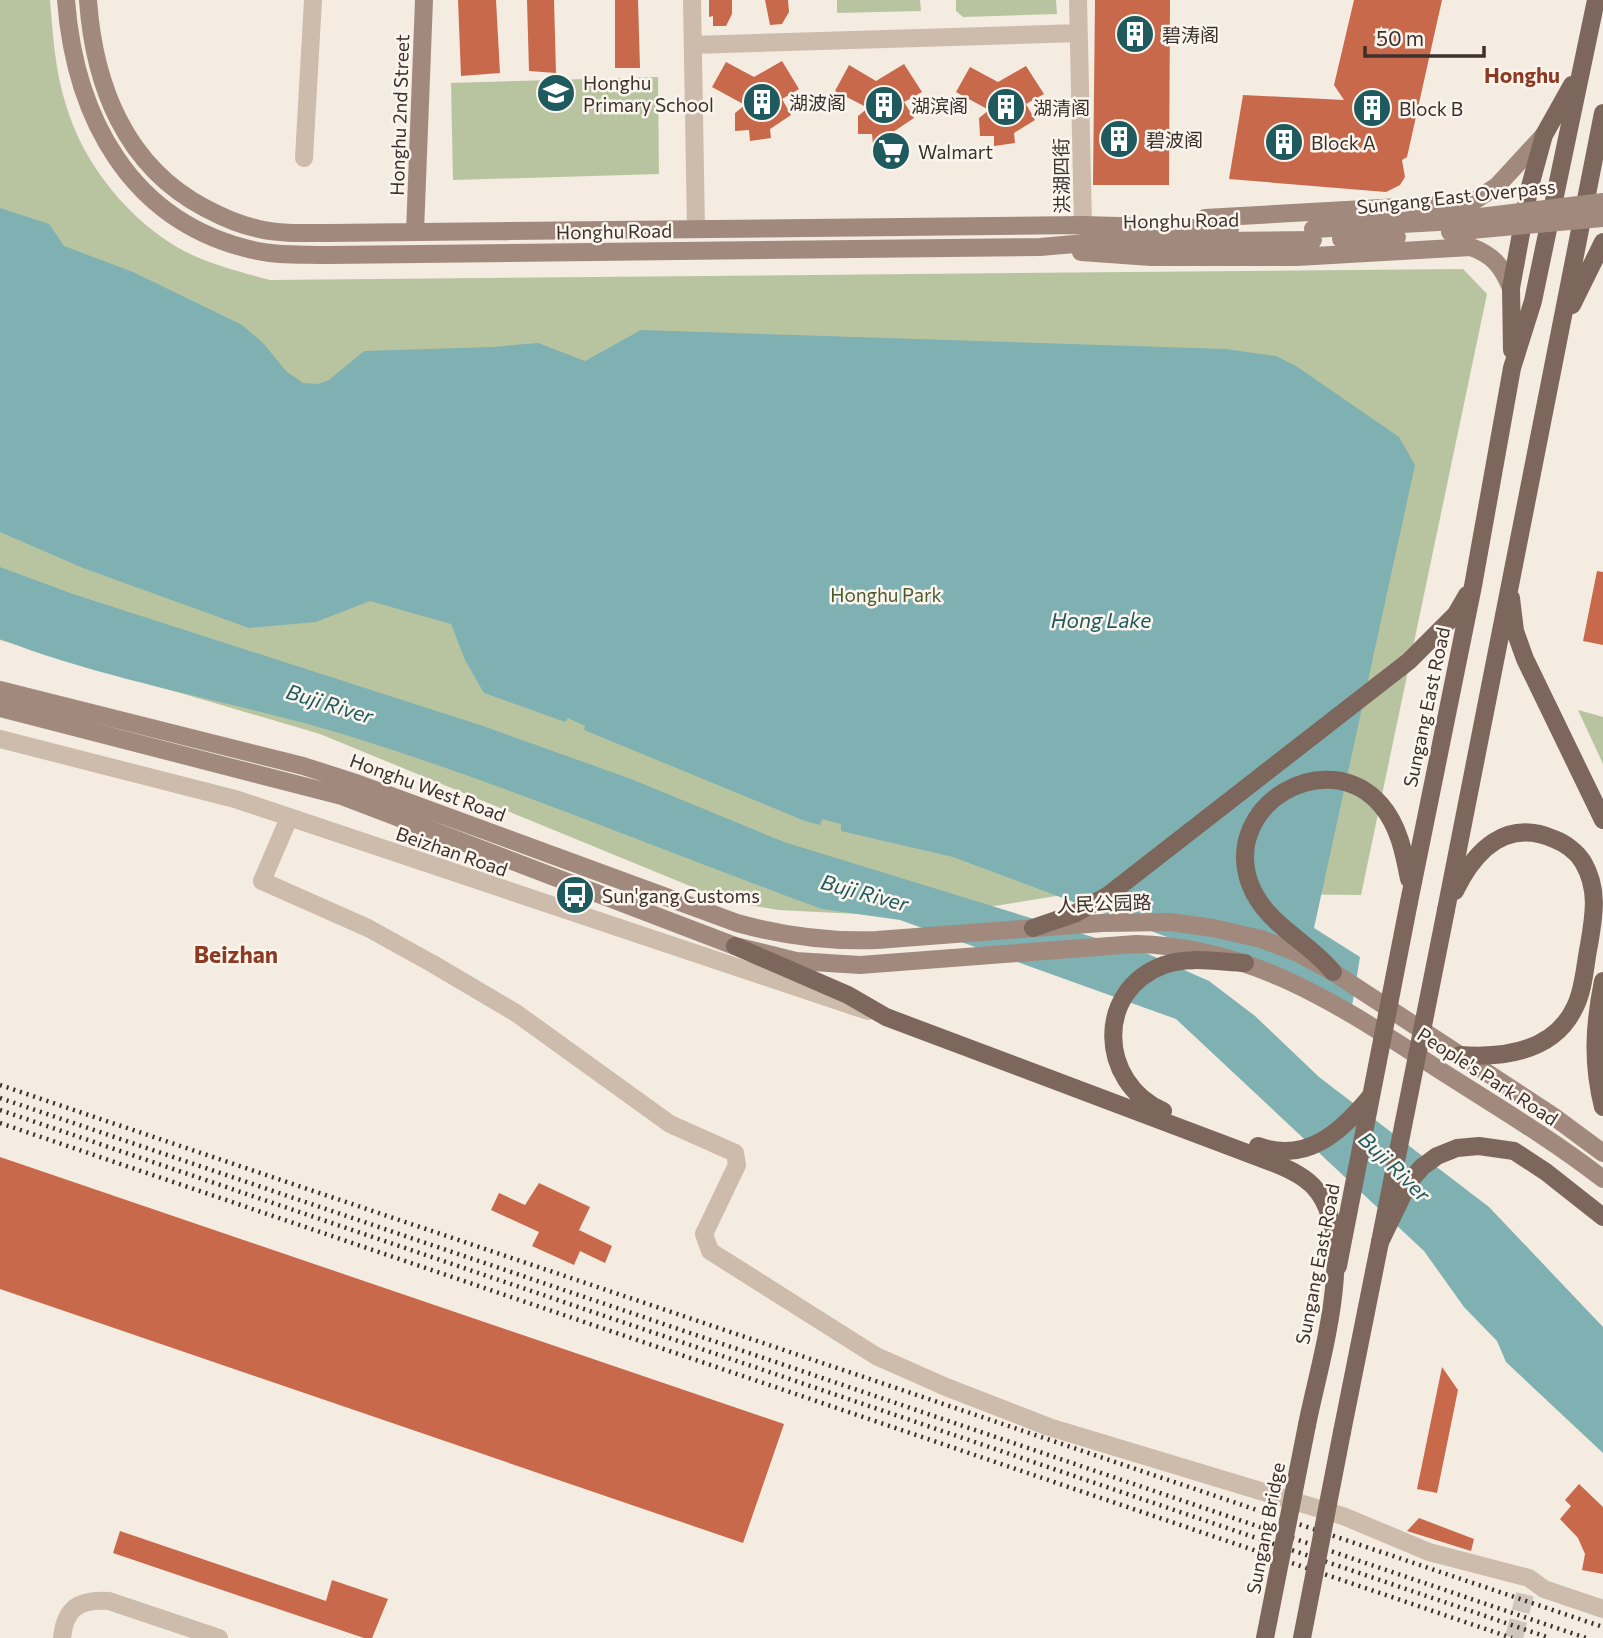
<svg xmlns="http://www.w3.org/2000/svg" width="1603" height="1638" font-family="Commissioner,'Noto Sans SC',sans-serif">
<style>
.green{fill:#b8c4a0}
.water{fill:#7fb0b2}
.building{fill:#c8694b}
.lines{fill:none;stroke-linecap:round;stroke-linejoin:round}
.street-tunnel{stroke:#cfc6bd;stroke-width:18;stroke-dasharray:18 9;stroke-linecap:butt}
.street{stroke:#cdbbac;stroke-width:18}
.secondary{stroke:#a18a7d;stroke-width:18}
.primary{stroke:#7d675c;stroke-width:18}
.rail{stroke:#3b302b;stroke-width:4.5;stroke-dasharray:2 5;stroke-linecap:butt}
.secondary-bridge{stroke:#a18a7d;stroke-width:18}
.primary-bridge{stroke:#7d675c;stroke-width:18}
.labels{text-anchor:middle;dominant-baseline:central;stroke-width:5;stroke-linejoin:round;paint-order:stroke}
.poi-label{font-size:19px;fill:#3b302b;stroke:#fbf5ee;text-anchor:start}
.street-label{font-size:19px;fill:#3b302b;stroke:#fbf5ee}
.park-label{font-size:19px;fill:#4a5a2e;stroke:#fbf5ee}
.neighbourhood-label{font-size:21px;font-weight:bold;fill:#8c3b22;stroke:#fbf5ee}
.water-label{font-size:21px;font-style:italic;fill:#1f5a5e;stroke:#fbf5ee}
.quarter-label{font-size:23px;font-weight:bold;fill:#8c3b22;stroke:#fbf5ee}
</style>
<rect width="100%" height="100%" fill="#f4ebe1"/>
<path class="green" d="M0,0H50C53,36 55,71 66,105C83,164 130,222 184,251C211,265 241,272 270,280L1463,269L1487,294L1361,895L1081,892L982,908L877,915L779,910L729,902L320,734L0,640Z
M837,0H920L921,11L837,13Z
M956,0H1056L1057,14L963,17L956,11Z
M658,77L659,174L453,180L451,83Z
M1578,710L1603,717V764Z"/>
<path class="water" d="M0,208L49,224L64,246L133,272L242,325L264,344L286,371L303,383L318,384L329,380L364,351L492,347L538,343L585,361L641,330L1226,349L1276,356L1296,366L1399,437L1415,465L1314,928L1360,957L1352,1006L953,857L841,831V824L822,819L820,825L805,821L584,730L585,726L568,718L565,722L484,693L465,660L451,624L370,601L316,622L249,628L83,568L0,532Z
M0,567L73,594L483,726L631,779L784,842L1148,954L1209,981L1255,1016L1319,1077L1489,1207L1603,1327V1453L1506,1362L1497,1341L1464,1307L1424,1251L1176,1019L900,920L822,909C671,854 522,791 368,742C247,703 119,685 0,639Z"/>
<path class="building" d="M458,0H496L500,73L461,76Z
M527,0H554L556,73L529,71Z
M615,0H638L640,68H615Z
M709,0H732V14L726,26H713V16L709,17Z
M765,0H788L789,12L782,24L770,25Z
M1095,0H1170L1169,185H1093Z
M1354,0H1442L1407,157L1402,160L1405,177L1400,185L1386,192L1229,179L1243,95L1344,100L1334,85Z
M782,61L799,89L782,99L791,115L770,129L771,138L750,141L749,130L735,131V113L745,105L712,87L726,62L754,77Z
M904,64L922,92L904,102L914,118L893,132L894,142L873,144L872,134H858V116L868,108L835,91L849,65L876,81Z
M1026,66L1044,94L1026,104L1035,120L1014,133L1015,143L994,146V136H980L979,118L989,110L956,92L970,67L998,82Z
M1597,571L1603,572V645L1583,641Z
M0,1157L784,1424L743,1543L0,1289Z
M539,1183L590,1207L579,1230L612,1246L605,1263L580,1251L574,1265L532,1246L539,1232L491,1210L499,1193L525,1205Z
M1442,1367L1458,1390L1437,1493L1417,1489Z
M1579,1484L1603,1507V1574L1582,1570L1585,1554L1578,1538L1560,1519L1571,1506L1565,1500Z
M1419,1518L1474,1539L1471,1551L1407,1531Z
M120,1531L326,1601L332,1580L388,1599L372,1638H364L113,1553Z"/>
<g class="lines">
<path class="street-tunnel" d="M1514,1638L1529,1578"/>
<path class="street" d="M692,0L696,229
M1078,0L1083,225
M693,45L1079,33
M304,158L313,0
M0,739L235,799L868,1011
M289,818L262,881L368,928L433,964L516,1013L670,1124L735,1153L737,1165L704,1234L710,1251L876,1356L946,1387L1049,1427L1343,1516L1429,1552L1529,1578L1544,1589L1603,1609
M62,1638C65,1608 79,1599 109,1601L219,1638"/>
<path class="secondary" d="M66,0C75,117 130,222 253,250C277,256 303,254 328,255L1040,247L1097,242L1313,240
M88,0C94,85 125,166 205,208C222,217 239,225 259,229C281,234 305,233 328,233L1083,225L1230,229
M1205,218L1471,203L1497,186L1544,135
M415,232L424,0
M1081,252L1151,257H1297L1471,247C1493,255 1502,266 1511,288
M0,690L303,766L353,782L737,923C784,936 828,942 877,940L1102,923L1170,922L1213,928L1261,939L1298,953L1333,972L1553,1116L1603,1153
M0,708L342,796L735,946L796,961L860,965L1136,944C1260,947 1349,1012 1449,1076C1501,1109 1554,1141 1603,1179"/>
<path class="primary" d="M1572,305L1603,242
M1512,350L1511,288L1529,190L1544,135L1572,85
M1511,598L1515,631L1525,659L1603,820
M1455,891C1475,850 1506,818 1554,839C1565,843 1577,852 1583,862C1599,889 1594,916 1589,945C1585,964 1584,990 1575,1007C1554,1052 1503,1058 1460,1055
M1409,902L1473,586L1512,368L1533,301L1596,0
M1446,910L1603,113
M1033,928L1074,914L1107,896L1409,661L1456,614L1467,595
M735,946L848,995L886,1017L1271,1162C1286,1168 1301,1174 1313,1186C1361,1236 1319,1363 1307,1425
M1333,972C1308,941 1265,924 1250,884C1221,805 1327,743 1381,805C1399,826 1404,853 1409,879
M1603,981C1594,1025 1592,1064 1603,1107
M1163,1111C1098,1082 1095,990 1164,965C1188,956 1220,962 1245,963
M1258,1146C1306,1164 1341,1132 1370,1097
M1342,1432L1380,1242L1409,1182L1422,1167L1437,1156L1457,1148L1479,1146L1514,1151L1546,1172L1603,1217"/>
<path class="rail" d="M0,1085L1603,1627
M0,1098L1586,1638
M0,1110L1550,1638
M0,1123L1512,1638"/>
<path class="secondary-bridge" d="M1313,229L1438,222L1603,202
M1450,232L1603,218
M1341,239L1397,237"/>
<path class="primary-bridge" d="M1380,1242L1446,910
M1338,1266L1409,902
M1265,1638L1307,1425
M1302,1638L1342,1432"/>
</g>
<defs>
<symbol id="building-disc" viewBox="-11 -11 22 22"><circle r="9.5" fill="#1f5a5e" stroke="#fbf5ee"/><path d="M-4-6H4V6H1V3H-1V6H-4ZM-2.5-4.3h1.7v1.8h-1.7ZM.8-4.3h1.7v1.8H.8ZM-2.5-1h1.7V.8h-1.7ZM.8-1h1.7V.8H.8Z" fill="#fff"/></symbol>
<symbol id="school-disc" viewBox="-11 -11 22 22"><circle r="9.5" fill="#1f5a5e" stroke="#fbf5ee"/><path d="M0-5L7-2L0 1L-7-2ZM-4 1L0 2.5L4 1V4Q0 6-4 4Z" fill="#fff"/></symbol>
<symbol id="supermarket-disc" viewBox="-11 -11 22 22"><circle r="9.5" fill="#1f5a5e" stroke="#fbf5ee"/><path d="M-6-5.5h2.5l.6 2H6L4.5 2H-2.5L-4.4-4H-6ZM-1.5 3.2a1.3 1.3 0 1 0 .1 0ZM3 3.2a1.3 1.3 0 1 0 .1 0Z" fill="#fff"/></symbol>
<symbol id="bus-disc" viewBox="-11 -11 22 22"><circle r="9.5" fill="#1f5a5e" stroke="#fbf5ee"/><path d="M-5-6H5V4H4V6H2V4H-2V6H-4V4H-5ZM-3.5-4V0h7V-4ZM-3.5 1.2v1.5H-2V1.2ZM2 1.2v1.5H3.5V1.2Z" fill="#fff"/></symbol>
</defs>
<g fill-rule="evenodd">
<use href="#building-disc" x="1113" y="12" width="44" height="44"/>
<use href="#school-disc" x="534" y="71" width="44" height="44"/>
<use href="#building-disc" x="740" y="80" width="44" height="44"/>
<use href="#building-disc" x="862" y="83" width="44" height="44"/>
<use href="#building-disc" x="984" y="85" width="44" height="44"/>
<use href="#building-disc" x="1350" y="86" width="44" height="44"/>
<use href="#building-disc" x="1097" y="117" width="44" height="44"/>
<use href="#building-disc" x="1262" y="120" width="44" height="44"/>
<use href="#supermarket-disc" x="869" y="129" width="44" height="44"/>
<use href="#bus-disc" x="553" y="873" width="44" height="44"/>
</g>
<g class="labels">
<g class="poi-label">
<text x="1162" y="34">碧涛阁</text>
<text x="583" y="82">Honghu<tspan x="583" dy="22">Primary School</tspan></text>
<text x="789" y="102">湖波阁</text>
<text x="911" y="105">湖滨阁</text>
<text x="1033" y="107">湖清阁</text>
<text x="1399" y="108">Block B</text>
<text x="1146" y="139">碧波阁</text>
<text x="1311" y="142">Block A</text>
<text x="918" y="151">Walmart</text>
<text x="602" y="895">Sun'gang Customs</text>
</g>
<g class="street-label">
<text transform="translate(399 115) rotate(-88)">Honghu 2nd Street</text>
<text transform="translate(1061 176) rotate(-91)">洪湖四街</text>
<text transform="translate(1456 196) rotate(-6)">Sungang East Overpass</text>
<text transform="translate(1181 220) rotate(-1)">Honghu Road</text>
<text transform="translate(614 231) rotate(-1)">Honghu Road</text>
<text transform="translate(1426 707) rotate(-78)">Sungang East Road</text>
<text transform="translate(428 787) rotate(20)">Honghu West Road</text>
<text transform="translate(452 851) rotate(19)">Beizhan Road</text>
<text transform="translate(1104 903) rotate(-2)">人民公园路</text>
<text transform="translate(1488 1076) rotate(33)">People's Park Road</text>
<text transform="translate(1317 1264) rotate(-79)">Sungang East Road</text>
<text transform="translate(1265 1528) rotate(-79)">Sungang Bridge</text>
</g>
<g class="park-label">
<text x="886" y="594">Honghu Park</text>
</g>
<g class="neighbourhood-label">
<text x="1522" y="74">Honghu</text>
</g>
<g class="water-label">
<text x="1101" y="619">Hong Lake</text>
<text transform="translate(330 703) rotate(17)">Buji River</text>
<text transform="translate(865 892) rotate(15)">Buji River</text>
<text transform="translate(1395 1166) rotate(44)">Buji River</text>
</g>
<g class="quarter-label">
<text x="236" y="954">Beizhan</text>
</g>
</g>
<path d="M1365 46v10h119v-10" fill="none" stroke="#3b302b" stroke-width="3.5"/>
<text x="1376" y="46" font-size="21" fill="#3b302b" stroke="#fbf5ee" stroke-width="5" paint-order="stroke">50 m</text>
</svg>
